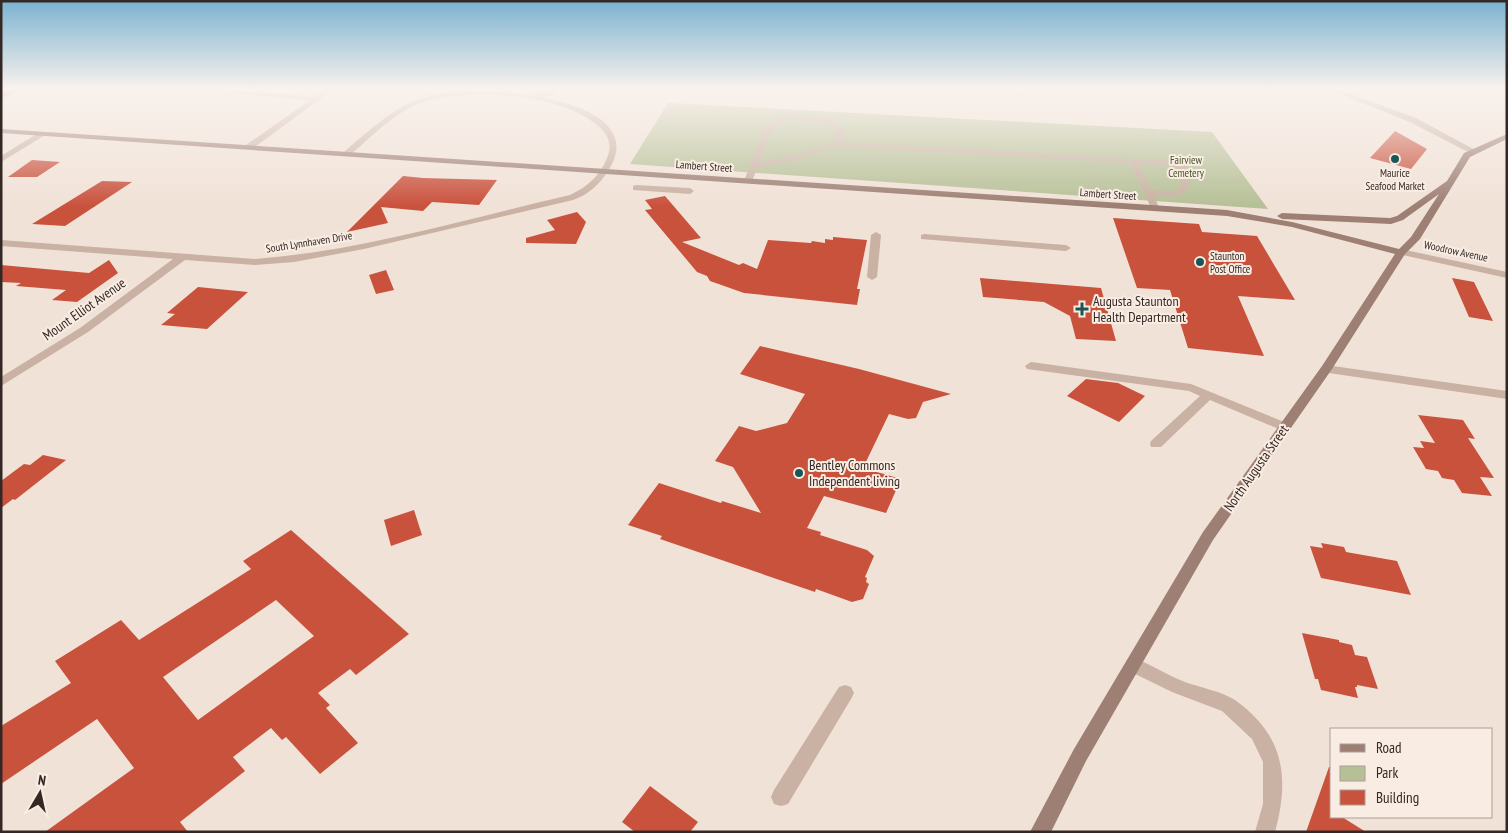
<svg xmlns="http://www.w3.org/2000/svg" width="1508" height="833" font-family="'PT Sans Narrow',sans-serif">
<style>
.green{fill:#b6c097}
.building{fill:#c9523d;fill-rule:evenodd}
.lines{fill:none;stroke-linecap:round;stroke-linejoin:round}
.lane{fill:#c9b1a3;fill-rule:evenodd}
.street{fill:#c9b1a3;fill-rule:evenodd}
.secondary{fill:#9d7f74;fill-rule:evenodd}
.poi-dot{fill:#1a5655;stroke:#f9ede3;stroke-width:2}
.labels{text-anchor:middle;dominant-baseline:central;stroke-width:4;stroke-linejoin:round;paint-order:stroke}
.far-park-label{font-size:11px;fill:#475328;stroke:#f9ede3}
.far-street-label{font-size:11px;fill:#342825;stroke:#f9ede3}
.far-poi-label{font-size:11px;fill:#342825;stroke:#f9ede3}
.poi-label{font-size:14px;fill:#342825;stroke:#f9ede3;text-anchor:start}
.street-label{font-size:14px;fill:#342825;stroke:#f9ede3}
</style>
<rect width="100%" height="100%" fill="#f1e2d7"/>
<path class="green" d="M668,103L1212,132L1268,209L630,164Z"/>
<path class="building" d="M1395,131L1427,149L1411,169L1370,158Z
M32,160L60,162L37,177H8Z
M403,176L423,178L497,180L479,205L432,202L423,211L381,207L388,223L347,232Z
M102,181L132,182L65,226L32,224Z
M665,196L701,238L682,242L739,265L743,263L757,269L768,240L811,243L812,241L825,243V239L833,240V237L867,240L857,289H860L857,305L744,293L710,281L707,276L697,272L645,210L652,209L645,200Z
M577,212L586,222L576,244L526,243V238L555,230L547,220Z
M1113,218L1199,224L1202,232L1257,236L1295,300L1238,296L1264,356L1188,348L1170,290L1137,288Z
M109,260L118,273L77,302L52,300L66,290L16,286L21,283L1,282V265L89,273Z
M386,270L394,290L376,294L369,275Z
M980,278L1101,288L1116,341L1076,339L1070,316L1044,302L983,297Z
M1452,278L1474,282L1493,321L1469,317Z
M198,287L248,292L207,329L161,325L175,314L167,313Z
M760,346L859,369L951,394L923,402L916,418L908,419L889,414L863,468L901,479L886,513L824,496L807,528L821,532L820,535L867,550L874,556L865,577L867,578L866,582L869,584L863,599L852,602L816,589L815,592L660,539L662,536L628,525L659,483L721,503L722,501L761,513L733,467L715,461L739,426L756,431L787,423L805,394L740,374Z
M1086,379L1118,383L1145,396L1119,422L1067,396Z
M1418,415L1463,420L1475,439L1468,438L1494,478L1480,477L1492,496L1462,493L1454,480L1442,478L1438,471L1426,469L1413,447L1424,448L1420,441L1435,443Z
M43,455L66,460L15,500L13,499L1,508V481L24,464L30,465Z
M414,510L422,535L391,546L384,520Z
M291,530L409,634L356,675L350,669L318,693L330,705L326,708L358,743L320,774L286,737L282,740L271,728L233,757L245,771L180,822L188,832H45L134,768L97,719L1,784V726L71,683L55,661L121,620L139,640L251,569L243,561ZM276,600L314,636L198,720L163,677Z
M1321,543L1344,547L1346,552L1397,561L1411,595L1321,578L1310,546L1323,548Z
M1302,633L1339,640V642L1352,645L1355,655L1367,657L1378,689L1357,685V687H1355L1358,698L1321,690L1318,679H1315Z
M1329,767H1332V817H1342L1366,832H1306Z
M650,786L698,822L690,832H635L622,822Z"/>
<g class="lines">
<path class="lane" d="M233,90L317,97L321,99L317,101L231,93L230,92Z
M783,114L831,120L844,129L841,142L1169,161L1186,166L1189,187C1180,199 1167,196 1154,195L1159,208L1155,211L1151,208L1131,163L845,146L830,148L795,160L763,166L757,169L751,183H745L744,181L764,129ZM787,118L829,124L836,130L833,143L793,156L759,162L771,130ZM1139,164L1168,165L1179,169L1181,187C1174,194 1161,190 1151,190Z
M636,185L690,188L694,191L690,194L633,190V186Z
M876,232L881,235L877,277L872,280L867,277L871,235Z
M924,234L1066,245L1071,248L1066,251L921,239V235Z
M1031,362L1191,384L1289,424L1291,427L1285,431L1281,430L1210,400L1161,447H1151L1150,444L1151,441L1200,396L1189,391L1027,369L1025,366Z
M1326,365L1507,391V399L1322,372L1320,369Z
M1133,658C1151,664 1167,675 1185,682C1199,687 1223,692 1235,700C1284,735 1290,777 1275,832H1255L1263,804V762L1252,739L1222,711L1172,692L1127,670L1125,665L1127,660Z
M845,685L851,687L854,693L851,699L788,804L781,806L774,804L771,797L774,790L839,687Z"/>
<path class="street" d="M13,89H21L1,101V96Z
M326,89H334L252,149H246V145Z
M537,89H545L541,94L552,89H561L545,98C581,105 638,125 608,171C600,184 588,195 573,200L364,249L294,262L255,265L185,260L88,332L1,386V377L80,328L173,259L1,246V240L255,259C361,251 466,219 570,195C587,187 600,176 607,158C613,145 608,134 597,125C559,93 471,88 424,102C395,111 373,136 350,155L343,153C350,146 358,140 366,133C379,122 392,112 407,104C444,86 494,89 534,96L535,92Z
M1327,89H1337L1416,118L1477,151L1470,153L1410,122Z
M40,132L47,134L1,162V156Z
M1401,249L1507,272V278L1398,254V250Z"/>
<path class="secondary" d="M13,90L16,92L15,93L1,97V93Z
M1,129L1227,210L1292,222L1399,249L1411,237L1439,194L1403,220L1391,224L1282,219L1277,216L1282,213L1390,218L1397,216L1447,181L1464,153L1507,134V139L1470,157L1420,239L1405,254L1332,369L1213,540L1086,761L1051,832H1030L1074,749L1203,532L1322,366L1395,254L1292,227L1227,216L1,133Z"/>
</g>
<linearGradient id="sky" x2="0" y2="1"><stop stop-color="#7ab2d0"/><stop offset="0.43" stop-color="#f9f2ed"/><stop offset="1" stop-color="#f9f2ed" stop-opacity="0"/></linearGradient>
<rect width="1508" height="206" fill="url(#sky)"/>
<g class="poi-dot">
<circle cx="1395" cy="159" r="5"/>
<circle cx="1200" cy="262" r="5"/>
<path d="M1079.5 301.5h5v5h5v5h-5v5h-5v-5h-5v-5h5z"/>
<circle cx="799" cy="473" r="5"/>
</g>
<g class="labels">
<g class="far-park-label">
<text x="1186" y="160">Fairview<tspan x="1186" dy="13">Cemetery</tspan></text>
</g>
<g class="far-street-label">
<text transform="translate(704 166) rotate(4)">Lambert Street</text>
<text transform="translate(1108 194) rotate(4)">Lambert Street</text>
<text transform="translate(309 242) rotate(-9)">South Lynnhaven Drive</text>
<text transform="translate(1456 251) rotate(12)">Woodrow Avenue</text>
</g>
<g class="far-poi-label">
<text x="1395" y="173">Maurice<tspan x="1395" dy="13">Seafood Market</tspan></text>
<text x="1210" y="256" text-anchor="start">Staunton<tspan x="1210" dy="13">Post Office</tspan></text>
</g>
<g class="poi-label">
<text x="1093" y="301">Augusta Staunton<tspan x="1093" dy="16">Health Department</tspan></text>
<text x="809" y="465">Bentley Commons<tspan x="809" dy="16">Independent living</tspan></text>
</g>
<g class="street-label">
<text transform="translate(84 309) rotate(-35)">Mount Elliot Avenue</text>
<text transform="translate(1256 468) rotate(-55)">North Augusta Street</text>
</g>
</g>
<rect width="1508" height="833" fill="none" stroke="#342825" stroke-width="5"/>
<rect x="1330" y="728" width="162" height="90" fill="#f9ede3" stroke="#aa9e97"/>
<rect x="1340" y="744" width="25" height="8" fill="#9d7f74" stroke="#aa9e97"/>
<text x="1376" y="753" font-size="15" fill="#342825">Road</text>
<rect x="1340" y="766" width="25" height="15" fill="#b6c097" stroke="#aa9e97"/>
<text x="1376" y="778" font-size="15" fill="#342825">Park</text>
<rect x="1340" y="790" width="25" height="15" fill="#c9523d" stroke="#aa9e97"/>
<text x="1376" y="803" font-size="15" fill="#342825">Building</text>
<g transform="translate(40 793) rotate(9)" stroke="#f9ede3" stroke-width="4" paint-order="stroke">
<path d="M0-4L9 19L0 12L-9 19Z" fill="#342825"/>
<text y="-8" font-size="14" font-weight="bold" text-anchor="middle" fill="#342825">N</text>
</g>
</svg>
